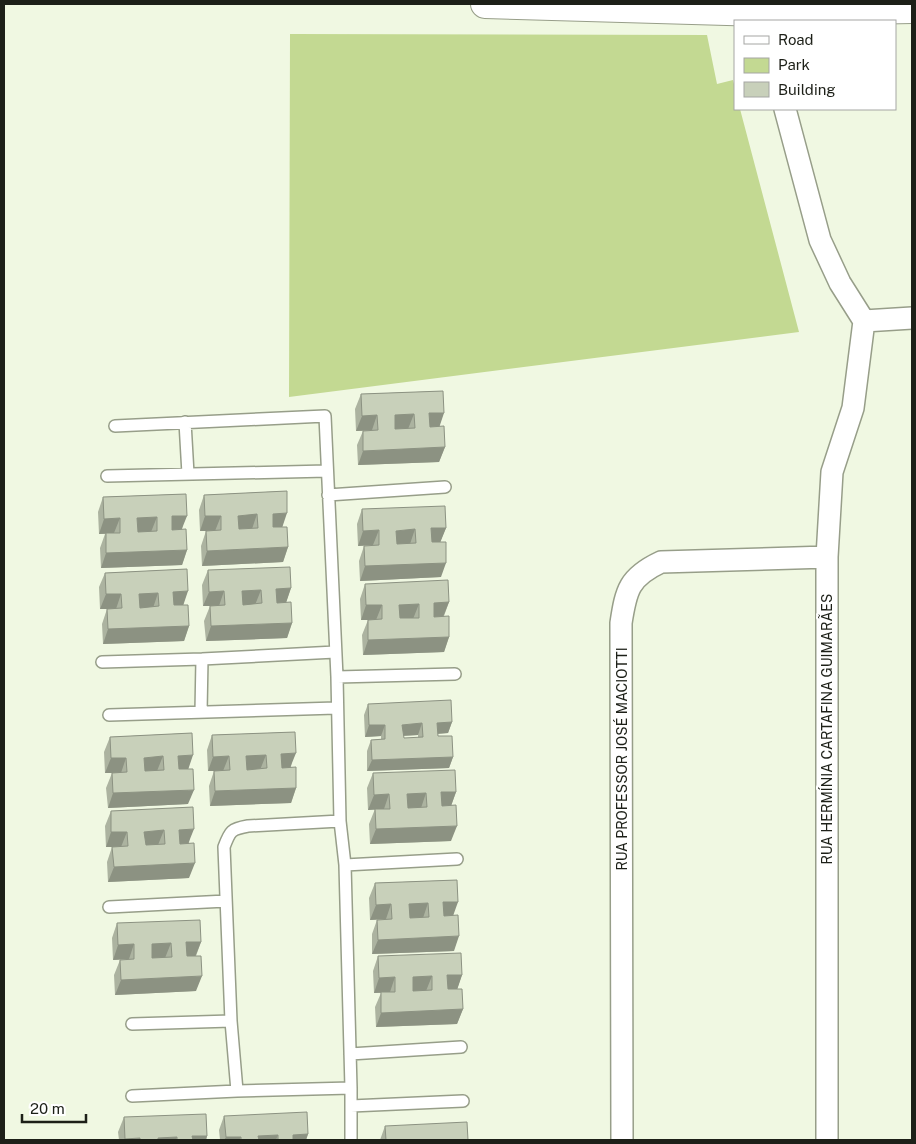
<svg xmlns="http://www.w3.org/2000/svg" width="916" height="1144" font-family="'Public Sans',sans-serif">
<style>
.green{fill:#c3d992}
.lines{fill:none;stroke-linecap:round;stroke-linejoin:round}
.lane-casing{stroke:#979e89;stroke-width:14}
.street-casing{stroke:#979e89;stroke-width:24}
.secondary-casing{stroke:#979e89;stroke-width:30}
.lane{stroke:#fff;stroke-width:11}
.street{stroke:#fff;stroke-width:21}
.secondary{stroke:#fff;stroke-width:28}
.wall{fill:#acb3a0;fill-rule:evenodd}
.shaded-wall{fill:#8c9282}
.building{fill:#c8d0ba;stroke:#8c9282;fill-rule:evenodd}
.labels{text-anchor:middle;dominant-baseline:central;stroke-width:4;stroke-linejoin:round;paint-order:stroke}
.street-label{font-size:14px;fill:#1d2018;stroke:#fff}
</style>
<rect width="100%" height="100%" fill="#f0f8e2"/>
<path class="green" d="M290,34L707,35L717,84L733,80L735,88V109H740L799,332L289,397Z"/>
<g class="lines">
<defs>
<path id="lane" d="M185,422L188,474
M115,426L325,416L337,677L340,821L345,865L351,1088V1140
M107,476L327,471
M328,495L445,487
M102,662L202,659L335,652
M337,677L455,674
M201,712L202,659
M109,715L336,708
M340,821L248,826C231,829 230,831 224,847L231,1021L237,1091L351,1088
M345,865L457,859
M109,907L226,901
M132,1024L231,1021
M350,1054L461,1047
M132,1096L237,1091
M351,1106L463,1101"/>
<path id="street" d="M785,109L820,240L840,283L864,321
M864,321L912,318
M622,1140L621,623C626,590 629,577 661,562L827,557
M827,1140V557L832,472L853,408L864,321"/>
<path id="secondary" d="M485,4L762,12L912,9"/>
</defs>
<use href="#lane" class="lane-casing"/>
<use href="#street" class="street-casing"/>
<use href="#secondary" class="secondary-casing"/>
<use href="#lane" class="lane"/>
<use href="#street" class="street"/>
<use href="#secondary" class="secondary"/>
</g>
<path class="wall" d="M443,391L439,427L445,447L439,462L358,465L357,445L363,431H356L355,409L361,394Z
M287,491L282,527L288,547L283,562L202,566L201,546L206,531H215H200L199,510L204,495Z
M186,494L182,530L187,550L182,565L101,568L100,548L105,534H99L98,512L103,497Z
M362,509L446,528L440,542L441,577L360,581L359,561L364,546L373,545L358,546L357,524Z
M187,569L183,605L189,626L184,641L103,644L102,624L107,609H116H100L99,587L105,573Z
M208,570L291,588L286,602L292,623L287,638L206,641L204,621L210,606H211H203L202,585Z
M365,584L449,602L444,616L449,637L444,652L363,655L362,635L368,620H376H361L360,599Z
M368,704L452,722L448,733L438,734V736L453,757L449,768L367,771V751L371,740L381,739V736L365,737L364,715ZM418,735V738H404L403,736Z
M295,732L291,767L296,788L291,803L210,806L209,786L214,771H208L207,750L212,735Z
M192,733L188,769V804L108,808L106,788L112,773H114H105L104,752L110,737Z
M373,773L456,792L451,806V841L370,844L369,824L375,809H378L368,810L367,788Z
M193,807L189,843V878L108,882L107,862L112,847H106L105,826L111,811Z
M457,880L453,916L454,951L372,954V934L377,920L386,919L370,920L369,898L375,883Z
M117,923L201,942L196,956V991L115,995L114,975L120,960L129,959L113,960L112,938Z
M378,956L462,975L457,989L463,1009L457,1024L376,1027L375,1007L381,993H374L373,971Z
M224,1116L308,1134L306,1140H220L219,1130Z
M124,1117L207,1136L206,1140H119L118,1132Z
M385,1126L468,1140H380Z"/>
<path class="shaded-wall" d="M429,413H444L439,428H424Z
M414,414L408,429L389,430L395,415Z
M377,415L372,430L356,431L362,416Z
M445,447L439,462L358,465L363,451Z
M287,513L282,528H267L273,514Z
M257,514L252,529L232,530L238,516Z
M172,516H187L181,531H166Z
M205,516H221L215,531H200Z
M157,517L151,532L132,533L137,518Z
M120,518L114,533L99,534L104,519Z
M431,528H446L440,543H425Z
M415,529L410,544L391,545L396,531Z
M379,530L373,545L358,546L363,531Z
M288,547L283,562L202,566L207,551Z
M187,550L182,565L101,568L106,553Z
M446,563L441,577L360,581L365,566Z
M291,588L286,603L271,604L276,589Z
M261,590L255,605L236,606L242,591Z
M188,591L183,606L168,607L173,592Z
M224,591L219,606H203L209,592Z
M158,593L153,608L134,609L139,594Z
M106,594H121L116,609H100Z
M449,602L443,617L428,618L434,603Z
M419,604L413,619L394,620L399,605Z
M366,605H382L376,620H361Z
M292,623L287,638L206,641L211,626Z
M189,626L184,641L103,644L108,629Z
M449,637L444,652L363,655L368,640Z
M452,722L448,733L433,734L437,723Z
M422,723L418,735L398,736L402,725Z
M369,725H385L381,736L365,737Z
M296,753L290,768L275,769L281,754Z
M193,755L188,770L173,771L178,756Z
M266,755L260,770L241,771L246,756Z
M163,756L157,771L138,773L144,758Z
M229,756L223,771H208L213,757Z
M453,757L449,768L367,771L372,760Z
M111,758H126L121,773H105Z
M296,788L291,803L210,806L215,791Z
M194,790L188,804L108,808L113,793Z
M441,792H456L451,806L436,807Z
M426,793L421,808L401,809L407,794Z
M389,794L384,809L368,810L374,795Z
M457,826L451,841L370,844L376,829Z
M194,829L188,844L174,845L179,830Z
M164,830L158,845L139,846L144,832Z
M111,832H127L121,847H106Z
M195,863L189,878L108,882L114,867Z
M443,902H458L453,916L438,917Z
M428,903L423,918L404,919L409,904Z
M391,904L386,919L370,920L376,905Z
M459,936L454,951L372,954L378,940Z
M186,942H201L195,957H181Z
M171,943L165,958L146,959L152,944Z
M134,944L129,959L113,960L118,945Z
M447,975H462L457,990H442Z
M202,976L196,991L115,995L121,980Z
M432,976L426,991L407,992L413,977Z
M395,977L390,992L374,993L379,978Z
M463,1009L457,1024L376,1027L381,1013Z
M308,1134L306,1140H291L293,1135Z
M278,1135L276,1140H257L258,1136Z
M192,1136H207L206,1140H191Z
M177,1137L176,1140H157L158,1138Z
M226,1137H241L239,1140H224Z
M140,1138V1140H125V1139Z"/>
<path class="building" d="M443,391L444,413H429L430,427L444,426L445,447L363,451V431L378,430L377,415L362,416L361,394ZM414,414L415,428L395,429V415Z
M287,491V513L273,514V527H287L288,547L207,551L206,531L221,530V516H205L204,495ZM257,514L258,528L239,529L238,516Z
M186,494L187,516H172V530L186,529L187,550L106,553V533H120V518L104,519L103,497ZM157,517V531L138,532L137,518Z
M445,506L446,528H431L432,542H446V563L365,566L364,546L379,545V530L363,531L362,509ZM415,529L416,543L397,544L396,531Z
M290,567L291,588L276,589L277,603L291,602L292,623L211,626L210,606L225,605L224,591L209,592L208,570ZM261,590L262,603L243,605L242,591Z
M187,569L188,591L173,592L174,605H188L189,626L108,629L107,609L122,608L121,594H106L105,573ZM158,593L159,606L140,608L139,594Z
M448,580L449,602L434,603V617L449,616V637L368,640V620L382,619V605H366L365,584ZM419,604V618H400L399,605Z
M451,700L452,722L437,723L438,736H452L453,757L372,760L371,740L385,739V725H369L368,704ZM422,723L423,737L404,738L402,725Z
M295,732L296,753L281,754L282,768L296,767V788L215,791L214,771L230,770L229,756L213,757L212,735ZM266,755L267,768L247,770L246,756Z
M192,733L193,755L178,756L179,769H193L194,790L113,793L112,773L127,772L126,758H111L110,737ZM163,756L164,770L145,771L144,758Z
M455,770L456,792H441L442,806L456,805L457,826L376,829L375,809H390L389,794L374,795L373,773ZM426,793L427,807L408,808L407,794Z
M193,807L194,829L179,830L180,844L194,843L195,863L114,867L112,847L128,846L127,832H111V811ZM164,830L165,844L146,845L144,832Z
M457,880L458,902H443L444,916L458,915L459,936L378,940L377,920L392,919L391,904L376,905L375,883ZM428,903L429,917L410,918L409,904Z
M200,920L201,942H186L187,956H201L202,976L121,980L120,960L134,959V944L118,945L117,923ZM171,943L172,957L152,958V944Z
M461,953L462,975H447L448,989H462L463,1009L381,1013V992H395V977L379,978L378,956ZM432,976V990L413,991V977Z
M307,1112L308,1134L293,1135V1140H278V1135L258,1136L259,1140H241V1137H226L224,1116Z
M206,1114L207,1136H192L193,1140H177V1137L158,1138V1140H140V1138L125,1139L124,1117Z
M467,1122L468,1140H386L385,1126Z"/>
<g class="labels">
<g class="street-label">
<text transform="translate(827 729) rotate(-90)">RUA HERMÍNIA CARTAFINA GUIMARÃES</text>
<text transform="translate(622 759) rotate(-90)">RUA PROFESSOR JOSÉ MACIOTTI</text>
</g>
</g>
<rect width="916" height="1144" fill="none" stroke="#1d2018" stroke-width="10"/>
<rect x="734" y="20" width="162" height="90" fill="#ffffff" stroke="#a5a6a3"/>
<rect x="744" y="36" width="25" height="8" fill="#ffffff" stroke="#a5a6a3"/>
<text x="778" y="45" font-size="15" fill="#1d2018">Road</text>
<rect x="744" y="58" width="25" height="15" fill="#c3d992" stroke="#a5a6a3"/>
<text x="778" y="70" font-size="15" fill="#1d2018">Park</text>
<rect x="744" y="82" width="25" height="15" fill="#c8d0ba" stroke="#a5a6a3"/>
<text x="778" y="95" font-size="15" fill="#1d2018">Building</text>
<path d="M22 1114v8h64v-8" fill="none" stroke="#1d2018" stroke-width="2.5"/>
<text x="30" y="1114" font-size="15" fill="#1d2018" stroke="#ffffff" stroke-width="4" paint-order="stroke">20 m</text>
</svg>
